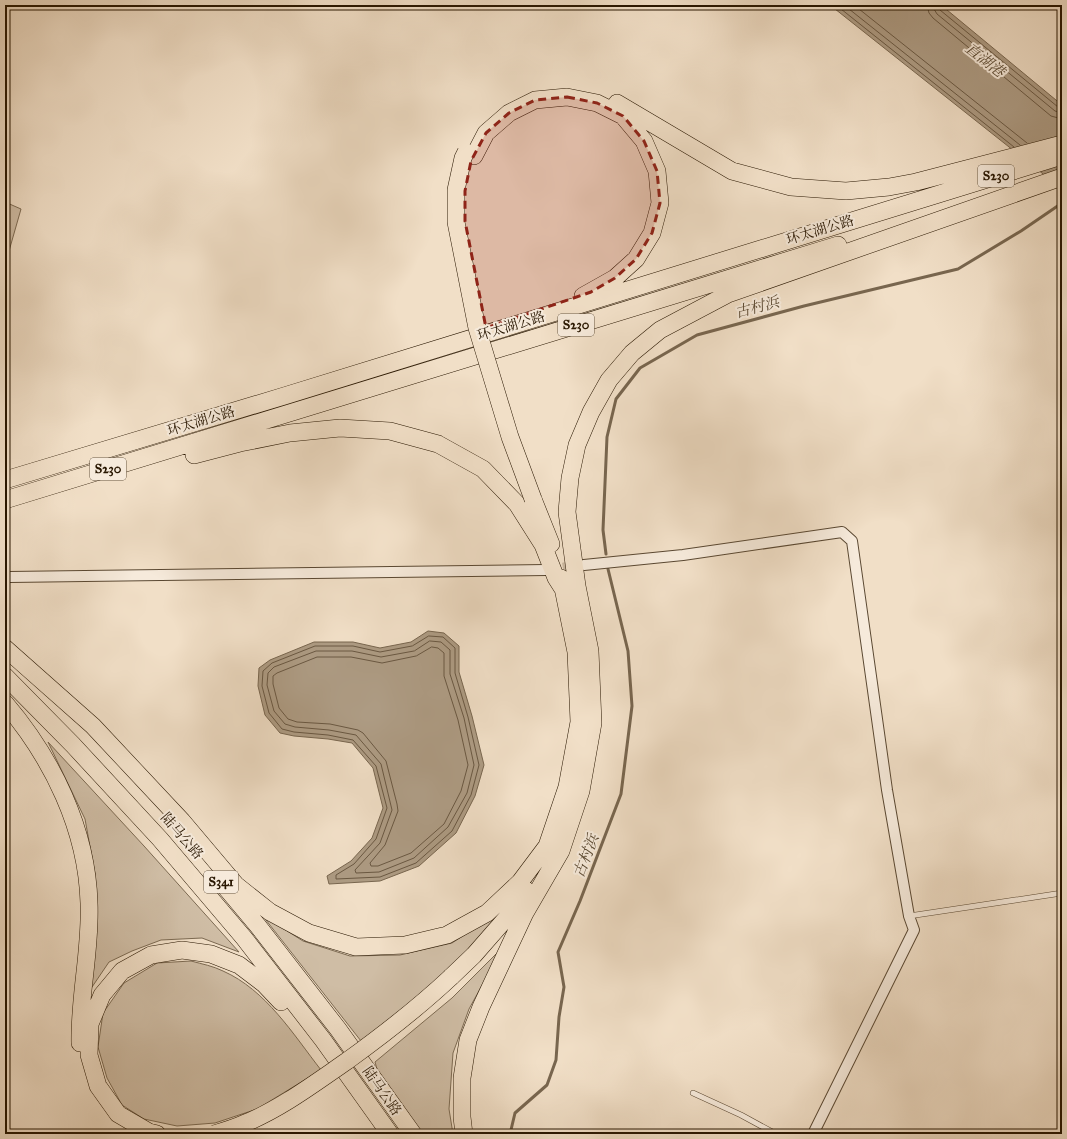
<svg xmlns="http://www.w3.org/2000/svg" width="1067" height="1139" font-family="'IM FELL Great Primer','Noto Serif SC',serif">
<style>
.green{fill:#cfbda5;stroke:#7c6a52}
.water{fill:#ad9b83;stroke:#78664f}
.lines{fill:none;stroke-linecap:round;stroke-linejoin:round}
.shore{stroke:#6a5842;stroke-width:1}
.stream{stroke:#78664f;stroke-width:3}
.minor-tunnel{stroke:#c9b79f;stroke-width:10;stroke-dasharray:10 5;stroke-linecap:butt}
.service-casing{stroke:#5a4832;stroke-width:6}
.minor-casing{stroke:#5a4832;stroke-width:12}
.trunk-casing{stroke:#281600;stroke-width:18}
.service{stroke:#f6eadb;stroke-width:5}
.minor{stroke:#f6eadb;stroke-width:10}
.trunk{stroke:#f1dfc7;stroke-width:17}
.trunk-bridge-casing{stroke:#281600;stroke-width:18;stroke-linecap:butt}
.trunk-bridge{stroke:#f1dfc7;stroke-width:17}
.marked{fill:#8f2418;fill-opacity:0.2;stroke:#8f2418;stroke-width:3;stroke-dasharray:8 5;stroke-linejoin:round}
.labels{text-anchor:middle;dominant-baseline:central;stroke-width:4;stroke-linejoin:round;paint-order:stroke}
.shield{fill:#f6eadb;stroke:#665642;stroke-width:1}
.shield-label{font-size:13px;font-weight:bold;fill:#281600}
.street-label{font-size:14px;fill:#281600;stroke:#f6eadb}
.water-label{font-size:15px;font-style:italic;fill:#5d4b34;stroke:#f6eadb}
</style>
<rect width="100%" height="100%" fill="#f1dfc7"/>
<filter id="stains"><feTurbulence type="fractalNoise" baseFrequency=".005" numOctaves="4"/><feColorMatrix values="0 0 0 0 .2 0 0 0 0 .09 0 0 0 0 .02 0 0 0 .5 -.17"/></filter>
<radialGradient id="worn" r=".72"><stop offset=".6" stop-color="#630" stop-opacity="0"/><stop offset="1" stop-color="#630" stop-opacity=".3"/></radialGradient>
<path class="green" d="M5,202L21,209L5,265Z
M48,742L144,846L239,952L202,938L161,940L132,951L109,962L90,990L95,874L85,819Z
M502,910C491,924 480,939 467,952C434,984 398,1014 361,1041L262,915L303,941L350,956L400,955L452,943Z
M503,947L469,1009L453,1053L449,1109L453,1134H421L377,1069L375,1062L452,998Z
M191,961C202,964 213,966 223,971C266,990 293,1034 321,1070L257,1109L215,1123L177,1126L144,1119L122,1105L107,1078L98,1047L103,1013L124,983L157,963Z"/>
<path class="water" d="M830,5H941L1062,105V189Z
M428,631L444,633L459,646V672L472,716L484,765L475,796L456,833L419,866L380,881L329,884L327,876L351,861L372,838L383,808L373,768L352,743L328,739L294,736L280,733L265,715L258,686L259,668L270,660L314,642H353L380,648L411,642Z"/>
<g class="lines">
<path class="shore" d="M836,5L1014,147
M844,5L1020,145
M854,5L1027,143
M927,5L929,13L933,18L1051,116L1062,119
M933,5L934,9L937,14L1055,111L1062,113
M938,5L940,10L1058,107L1062,108
M429,636L443,637L455,648V673L468,717L479,765L471,795L452,831L416,863L380,877L336,879V875L354,864L376,839L387,808L376,766L353,740L328,735L294,732L282,729L269,713L262,686L263,671L272,663L315,646H353L380,652L412,646Z
M430,641L441,642L450,650V674L464,718L474,765L467,793L448,827L414,858L379,872L356,873L355,870L380,843L392,810L381,764L356,735L329,730L295,727L285,724L274,711L267,685L268,673L274,667L316,651H352L381,657L414,651Z
M432,647L438,648L444,653V676L458,720L468,765L461,791L444,824L411,853L378,866H371L370,863L385,845L398,811L397,804L386,761L363,733L358,730L330,724L297,722L288,719L279,708L273,684V676L277,673L317,657H351L382,663L416,656Z"/>
<path class="stream" d="M606,554L603,530L607,437L616,399L640,368L697,335L804,306L958,269L1021,231L1062,203
M510,1134L515,1113L547,1085L556,1060L559,1017L564,987L558,952L580,901L621,794L632,706L628,651L608,569"/>
<path class="minor-tunnel" d="M548,570L580,565"/>
<defs>
<path id="service" d="M909,916L1062,893
M693,1093L741,1115L776,1134"/>
<path id="minor" d="M584,565L683,555L842,532L852,541L887,790L909,916L914,930L813,1134
M5,575L9,577L546,570"/>
<path id="trunk" d="M617,103L732,171L791,187L846,191L889,187L916,182L1062,144
M474,156L486,133L509,113L535,100L567,97L597,103L623,116L644,141L657,171L660,203L652,233L636,259L615,278L583,296
M194,455L240,443L290,433L340,428L390,431L438,444L483,469L517,504L543,545L556,578L563,589
M5,480L284,396L1062,156
M533,499L551,544
M5,500L838,245
M5,648L93,726L182,821L236,885L270,912L309,933L356,947L405,945L447,935L487,913L520,882L547,846
M5,676L73,745L160,839L244,938L323,1040L390,1134
M5,703C52,758 87,829 89,903C91,950 79,996 80,1043
M542,857L547,846L567,787L579,722L576,652L561,578
M222,883L258,926L338,1029L413,1134
M451,977L474,955L516,907L525,889
M157,1134L149,1132L118,1114L98,1086L89,1055L90,1024L102,995L122,971L151,955L182,950L211,954L239,965L264,984L281,1002
M464,1134L462,1117V1078L468,1040L481,1007L525,913L561,851L581,791L593,723L590,651L577,586L567,512L570,478L577,445L591,412L609,380L632,353L660,330L728,294L1062,177"/>
</defs>
<use href="#service" class="service-casing"/>
<use href="#minor" class="minor-casing"/>
<use href="#trunk" class="trunk-casing"/>
<use href="#service" class="service"/>
<use href="#minor" class="minor"/>
<use href="#trunk" class="trunk"/>
<defs>
<path id="trunk-bridge" d="M466,152L463,158L456,190V222L477,328L510,437L533,499
M214,1134C224,1131 234,1128 243,1124C279,1110 315,1083 347,1061C383,1035 418,1008 451,977"/>
</defs>
<use href="#trunk-bridge" class="trunk-bridge-casing"/>
<use href="#trunk-bridge" class="trunk-bridge"/>
</g>
<path class="marked" d="M567,97L597,103L623,116L644,141L657,171L660,203L652,233L636,259L615,278L591,292L486,328L465,221V191L471,161L486,133L509,113L535,100Z"/>
<g class="labels">
<g class="shield">
<rect x="978" y="165" width="36" height="22" rx="3"/>
<rect x="558" y="314" width="36" height="22" rx="3"/>
<rect x="90" y="458" width="36" height="22" rx="3"/>
<rect x="204" y="871" width="34" height="22" rx="3"/>
</g>
<g class="shield-label">
<text x="996" y="176">S230</text>
<text x="576" y="325">S230</text>
<text x="108" y="469">S230</text>
<text x="221" y="882">S341</text>
</g>
<g class="street-label">
<text transform="translate(820 230) rotate(-17)">环太湖公路</text>
<text transform="translate(511 326) rotate(-17)">环太湖公路</text>
<text transform="translate(201 421) rotate(-17)">环太湖公路</text>
<text transform="translate(182 836) rotate(49)">陆马公路</text>
<text transform="translate(382 1091) rotate(55)">陆马公路</text>
</g>
<g class="water-label">
<text transform="translate(985 60) rotate(38)">直湖港</text>
<text transform="translate(757 307) rotate(-15)">古村浜</text>
<text transform="translate(586 856) rotate(-69)">古村浜</text>
</g>
</g>
<rect width="1067" height="1139" fill="none" stroke="#f1dfc7" stroke-width="20"/>
<rect x="6" y="6" width="1055" height="1127" fill="none" stroke="#281600" stroke-width="2"/>
<rect x="10" y="10" width="1047" height="1119" fill="none" stroke="#281600"/>
<rect width="100%" height="100%" filter="url(#stains)"/>
<rect width="100%" height="100%" fill="url(#worn)"/>
</svg>
